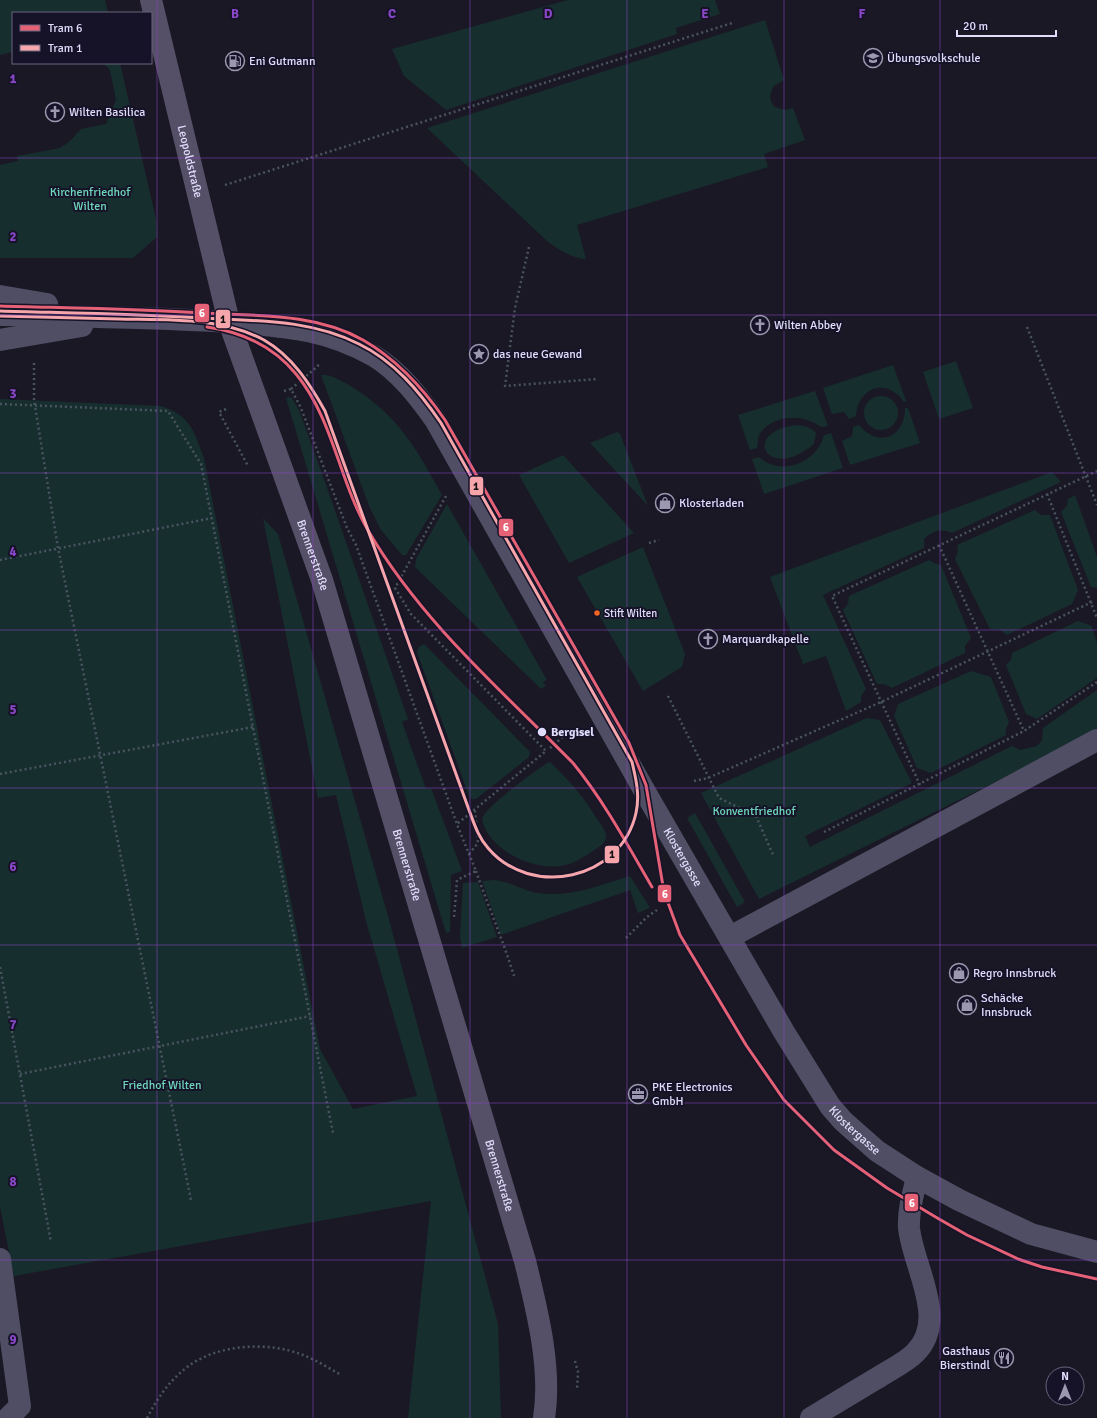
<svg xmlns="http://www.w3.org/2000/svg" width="1097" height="1418" font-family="Signika,sans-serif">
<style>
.green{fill:#172e2f}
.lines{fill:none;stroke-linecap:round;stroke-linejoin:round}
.path{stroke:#495460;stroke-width:2.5;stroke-dasharray:2 3;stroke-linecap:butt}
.minor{stroke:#4f4e64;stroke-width:22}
.major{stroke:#564f68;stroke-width:22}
.tram-1-casing{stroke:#161329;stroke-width:6}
.tram-2-casing{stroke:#161329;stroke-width:6}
.tram-1{stroke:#e56175;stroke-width:3}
.tram-2{stroke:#f6a6ab;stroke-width:3}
.grid{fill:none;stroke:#8a47c8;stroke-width:1;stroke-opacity:0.55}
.bus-dot{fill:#f26522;stroke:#161329;stroke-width:1.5}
.stop-dot{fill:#e0ddfc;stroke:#161329;stroke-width:1.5}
.labels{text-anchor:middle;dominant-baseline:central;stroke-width:4;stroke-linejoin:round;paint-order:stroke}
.bus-label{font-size:11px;fill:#e0ddfc;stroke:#161329;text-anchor:start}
.poi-label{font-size:12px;fill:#e0ddfc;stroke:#161329;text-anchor:start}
.street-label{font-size:12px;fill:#e0ddfc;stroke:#161329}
.park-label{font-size:12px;fill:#6ed7bb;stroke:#161329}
.stop-label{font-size:12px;font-weight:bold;fill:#e0ddfc;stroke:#161329;text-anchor:start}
.grid-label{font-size:13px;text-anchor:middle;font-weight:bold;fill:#8a47c8;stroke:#161329;stroke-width:4;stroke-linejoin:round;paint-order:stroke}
.line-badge{stroke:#161329;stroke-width:1.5}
.badge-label{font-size:11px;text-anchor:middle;font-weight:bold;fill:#fff}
.pale-badge-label{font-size:11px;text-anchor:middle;font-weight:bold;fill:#111}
</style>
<rect width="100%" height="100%" fill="#1a1824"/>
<path class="green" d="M0,0H105L108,13H13V52L0,55Z
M568,0H715L720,14L676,28L677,34L446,110L404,76L392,49Z
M765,20L784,80L774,86C769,94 769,101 775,107L785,110L793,108L805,140L764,154L768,167L577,225L586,259C571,258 559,250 547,241L427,128Z
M103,63H120L156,219L157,237L133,258H0V165L18,161L17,156L60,148L69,142L81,129L106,124L116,100L110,70Z
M956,361L973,408L939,419L923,372Z
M893,365L906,401L904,402C887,377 858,387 856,416L849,419L844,412L832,414L823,388Z
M321,375C329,373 341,381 349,385C399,416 414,445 442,495L406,555H402L381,530L369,506Z
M815,391L828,426L821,427C803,413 772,414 759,435C758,438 758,444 757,448L750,450L738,415Z
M864 413a17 17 0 1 1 34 0a17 17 0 1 1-34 0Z
M291,397L299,410L325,482L408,719L402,722L426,789L431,788L462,871L451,875L450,932L446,933L286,398Z
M0,399L161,406C190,415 194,431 204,458L320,1049L353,1109L417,1096L366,921L336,795L318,798L263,518L278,534L388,916L498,1324L501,1418H408L431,1201L14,1276L0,1207Z
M905,408H908L920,443L850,465L842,441L852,436L853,427L859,425C878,448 905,438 905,408Z
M795,425C804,426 810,426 816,433L814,444C768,483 740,433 795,425Z
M617,432L620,434L648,506L590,443Z
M831,433L843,468L764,494L752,459L759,457C781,477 817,463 824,435Z
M563,455L634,533L569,563L519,475Z
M1052,472L1061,482L952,533C940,528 933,531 924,539V548L823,595L866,689L861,696V702L846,711L826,656L803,664L770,577Z
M1075,495L1097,557V588L1091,587L1061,512L1067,506L1068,499Z
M447,504L547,680L543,682L546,686L541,689L415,567L416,559Z
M1035,510L1041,515H1050L1078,590L1072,604L1007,635L1000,630L990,629L955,559L958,552L957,545Z
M643,547L685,654L682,667L643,691L577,577Z
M929,560L934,563L941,565L971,638L965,646V653L892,688L884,684H877L843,610L848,604L849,596Z
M1078,621L1092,626L1097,643V678L1037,719L1026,714L1006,665L1011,660L1012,653Z
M424,644L530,752L529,757L476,799H472L469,796L417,652L419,647Z
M971,671L991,677L1009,722L1006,729V735L931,773L917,768L894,716L898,704Z
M1097,690V728L1092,734L759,899L701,793L867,718L880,720L912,783L805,836L810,847L1012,746L1020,750L1037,746L1042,740L1043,728Z
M550,762C569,780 584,797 597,819C600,823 605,829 606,835C607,843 599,847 593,851C584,857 572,865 560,866C532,870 488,850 482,819C485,807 534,772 547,763Z
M695,813L745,902L737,907L687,818Z
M630,876L650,908L638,913L630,890L501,935L482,881C488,881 494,879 500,881C513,883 524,891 538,893C570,898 600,885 630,876Z
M478,882L497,937L462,948L460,937L463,883Z"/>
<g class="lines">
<path class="path" d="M225,185L732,23
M529,247L515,308L505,386L598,379
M1027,327L1097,505
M34,363V400L58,548L191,1200
M291,389L318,366L317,362
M284,391L291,389L301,408L347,528L356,545L458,827L476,871L457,880L454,918
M0,404L168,411L201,464L333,1133
M226,409L219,412L248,466
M1047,494L1097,618
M446,496L395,588L411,614L546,751L457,824
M649,543L659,540
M939,545L1024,731
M0,560L212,518
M668,696L719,798L756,816L774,857
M550,748L572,729
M0,774L253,727
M694,781L708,778L881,702L1092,602
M920,785L832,596L1097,471
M824,832L1024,731L1097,682
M469,854L478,843L475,811
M476,871C488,906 503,940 514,976
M626,938L647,917L657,910
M0,967L51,1242
M20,1074L310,1016
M575,1361L578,1372L577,1390
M147,1418C157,1399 169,1381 186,1368C216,1344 268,1341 303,1355C316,1360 329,1368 341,1375"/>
<g class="minor">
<path d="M0,296L47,304"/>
<path id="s1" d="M0,315C46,315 91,317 137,318C171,319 205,320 240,323C291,327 328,330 374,356C400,372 419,397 436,421L648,797L784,1032L830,1106L843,1121L877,1151L917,1177L959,1200L1031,1234L1097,1252"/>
<path d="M0,340L82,326"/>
<path d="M730,937L1097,740"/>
<path d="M0,1259L20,1406L8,1418"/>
<path d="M811,1418C834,1404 857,1390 879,1377C891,1369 905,1363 915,1353C949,1320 913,1267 909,1228C908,1211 913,1194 917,1177"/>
</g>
<path class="major" id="s2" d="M151,0L229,322L322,580L525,1261C537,1310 552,1368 544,1418"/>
<defs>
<path id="tram-1" d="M0,306C68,308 136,309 203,313C257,316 315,313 363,340C398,360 423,388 445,420L629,743L646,785L664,892L680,935L746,1045L784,1100L834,1150L887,1188L939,1219L967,1235L1018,1259L1042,1267L1097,1279
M207,327C242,332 273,346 296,374C334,420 339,482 369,532C422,622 501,690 573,763C604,801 627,844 652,887"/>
<path id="tram-2" d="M0,311C68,313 135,314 202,318C256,321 310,319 359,344C394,361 419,391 441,423L632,762C636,779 640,795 636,813C621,880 531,899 488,848C478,837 474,823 469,810L325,411C310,384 292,356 264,340C221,317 167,320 119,319C79,318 40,317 0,316"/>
</defs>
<use href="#tram-1" class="tram-1-casing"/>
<use href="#tram-2" class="tram-2-casing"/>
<use href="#tram-1" class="tram-1"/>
<use href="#tram-2" class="tram-2"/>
</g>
<path class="grid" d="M157,0V1418M313,0V1418M470,0V1418M627,0V1418M784,0V1418M940,0V1418M0,158H1097M0,315H1097M0,473H1097M0,630H1097M0,788H1097M0,945H1097M0,1103H1097M0,1260H1097"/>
<defs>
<symbol id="school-ring" viewBox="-11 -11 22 22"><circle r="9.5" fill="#161329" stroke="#9b98b0" stroke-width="1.5"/><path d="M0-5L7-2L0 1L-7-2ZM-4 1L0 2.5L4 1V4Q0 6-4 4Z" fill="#9b98b0"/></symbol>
<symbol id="fuel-ring" viewBox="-11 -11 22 22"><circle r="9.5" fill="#161329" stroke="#9b98b0" stroke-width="1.5"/><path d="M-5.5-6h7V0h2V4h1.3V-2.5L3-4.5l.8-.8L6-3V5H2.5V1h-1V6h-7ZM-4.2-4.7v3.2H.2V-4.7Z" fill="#9b98b0"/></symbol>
<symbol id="church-ring" viewBox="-11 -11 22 22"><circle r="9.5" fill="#161329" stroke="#9b98b0" stroke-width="1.5"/><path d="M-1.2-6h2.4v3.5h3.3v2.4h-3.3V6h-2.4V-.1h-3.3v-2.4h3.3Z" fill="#9b98b0"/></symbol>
<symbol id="sight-ring" viewBox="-11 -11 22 22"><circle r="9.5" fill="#161329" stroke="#9b98b0" stroke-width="1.5"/><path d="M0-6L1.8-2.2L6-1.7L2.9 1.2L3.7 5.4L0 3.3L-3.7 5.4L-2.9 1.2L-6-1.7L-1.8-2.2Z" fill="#9b98b0"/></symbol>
<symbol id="shop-ring" viewBox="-11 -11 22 22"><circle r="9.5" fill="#161329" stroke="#9b98b0" stroke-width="1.5"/><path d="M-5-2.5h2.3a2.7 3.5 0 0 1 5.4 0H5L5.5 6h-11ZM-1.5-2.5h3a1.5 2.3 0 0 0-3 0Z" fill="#9b98b0"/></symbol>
<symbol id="office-ring" viewBox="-11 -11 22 22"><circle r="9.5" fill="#161329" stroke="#9b98b0" stroke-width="1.5"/><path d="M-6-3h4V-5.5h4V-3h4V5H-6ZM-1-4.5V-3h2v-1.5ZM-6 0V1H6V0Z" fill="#9b98b0"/></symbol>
<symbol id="restaurant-ring" viewBox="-11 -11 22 22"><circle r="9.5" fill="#161329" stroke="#9b98b0" stroke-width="1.5"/><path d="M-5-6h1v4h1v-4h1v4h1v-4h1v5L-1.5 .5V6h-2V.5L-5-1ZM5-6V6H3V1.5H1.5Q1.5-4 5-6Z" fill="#9b98b0"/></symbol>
</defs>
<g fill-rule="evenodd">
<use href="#school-ring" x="862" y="47" width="22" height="22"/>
<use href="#fuel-ring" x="224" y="50" width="22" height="22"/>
<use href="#church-ring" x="44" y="101" width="22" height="22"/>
<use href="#church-ring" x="749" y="314" width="22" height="22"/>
<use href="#sight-ring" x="468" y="343" width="22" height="22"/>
<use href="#shop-ring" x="654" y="492" width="22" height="22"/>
<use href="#church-ring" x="697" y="628" width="22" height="22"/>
<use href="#shop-ring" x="948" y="962" width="22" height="22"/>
<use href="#shop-ring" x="956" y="994" width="22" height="22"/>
<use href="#office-ring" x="627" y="1083" width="22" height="22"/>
<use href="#restaurant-ring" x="993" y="1347" width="22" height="22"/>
</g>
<circle class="bus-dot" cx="597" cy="613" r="3.5"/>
<circle class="stop-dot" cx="542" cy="732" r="5"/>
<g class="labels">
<g class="bus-label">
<text x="604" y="613">Stift Wilten</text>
</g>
<g class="poi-label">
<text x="887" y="58">Übungsvolkschule</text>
<text x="249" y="61">Eni Gutmann</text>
<text x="69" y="112">Wilten Basilica</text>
<text x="774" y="325">Wilten Abbey</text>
<text x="493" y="354">das neue Gewand</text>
<text x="679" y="503">Klosterladen</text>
<text x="722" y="639">Marquardkapelle</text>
<text x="973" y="973">Regro Innsbruck</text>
<text x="981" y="998">Schäcke<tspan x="981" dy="14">Innsbruck</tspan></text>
<text x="652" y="1087">PKE Electronics<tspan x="652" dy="14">GmbH</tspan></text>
<text x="990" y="1351" text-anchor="end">Gasthaus<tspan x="990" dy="14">Bierstindl</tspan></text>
</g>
<g class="street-label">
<text stroke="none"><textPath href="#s2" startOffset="166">Leopoldstraße</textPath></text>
<text stroke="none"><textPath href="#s2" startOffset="579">Brennerstraße</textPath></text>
<text stroke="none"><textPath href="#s1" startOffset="971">Klostergasse</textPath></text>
<text stroke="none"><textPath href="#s2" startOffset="903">Brennerstraße</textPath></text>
<text stroke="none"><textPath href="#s1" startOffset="1295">Klostergasse</textPath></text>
<text stroke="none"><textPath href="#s2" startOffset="1227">Brennerstraße</textPath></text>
</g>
<g class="park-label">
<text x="90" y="192">Kirchenfriedhof<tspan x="90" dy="14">Wilten</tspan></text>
<text x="754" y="811">Konventfriedhof</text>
<text x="162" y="1085">Friedhof Wilten</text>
</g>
<g class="stop-label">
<text x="551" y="732">Bergisel</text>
</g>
</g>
<g class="grid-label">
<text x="235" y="18">B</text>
<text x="392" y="18">C</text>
<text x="548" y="18">D</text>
<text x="705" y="18">E</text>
<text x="862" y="18">F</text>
<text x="13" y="83">1</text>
<text x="13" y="241">2</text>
<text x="13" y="398">3</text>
<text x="13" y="556">4</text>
<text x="13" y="714">5</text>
<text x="13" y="871">6</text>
<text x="13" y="1029">7</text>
<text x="13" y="1186">8</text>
<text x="13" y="1344">9</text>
</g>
<g class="line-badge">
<rect x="194" y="303" width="16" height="20" rx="4" fill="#e56175"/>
<rect x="215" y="309" width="16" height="20" rx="4" fill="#f6a6ab"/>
<rect x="469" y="476" width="15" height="20" rx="4" fill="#f6a6ab"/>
<rect x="498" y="518" width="16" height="19" rx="4" fill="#e56175"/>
<rect x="604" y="845" width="16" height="19" rx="4" fill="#f6a6ab"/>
<rect x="657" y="884" width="15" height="19" rx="4" fill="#e56175"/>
<rect x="904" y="1193" width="15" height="19" rx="4" fill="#e56175"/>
</g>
<g class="badge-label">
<text x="202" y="317">6</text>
<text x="506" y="531">6</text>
<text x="665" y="898">6</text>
<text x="912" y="1207">6</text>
</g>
<g class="pale-badge-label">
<text x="223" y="323">1</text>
<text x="476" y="490">1</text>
<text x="612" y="858">1</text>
</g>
<rect x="12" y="12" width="140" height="52" fill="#161329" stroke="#67647d"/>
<rect x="20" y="25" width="20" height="6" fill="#e56175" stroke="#67647d"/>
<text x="48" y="32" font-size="12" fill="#e0ddfc">Tram 6</text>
<rect x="20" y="45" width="20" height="6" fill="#f6a6ab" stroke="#67647d"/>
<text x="48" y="52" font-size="12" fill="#e0ddfc">Tram 1</text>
<g transform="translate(1065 1386)"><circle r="19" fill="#161329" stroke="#67647d"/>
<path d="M0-3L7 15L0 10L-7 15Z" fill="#9b98b0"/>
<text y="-6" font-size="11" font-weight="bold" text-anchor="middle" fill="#e0ddfc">N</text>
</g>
<path d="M957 30v6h99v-6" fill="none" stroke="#e0ddfc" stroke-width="2"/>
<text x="963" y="30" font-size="12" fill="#e0ddfc" stroke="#161329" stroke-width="3" paint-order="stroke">20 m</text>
</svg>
